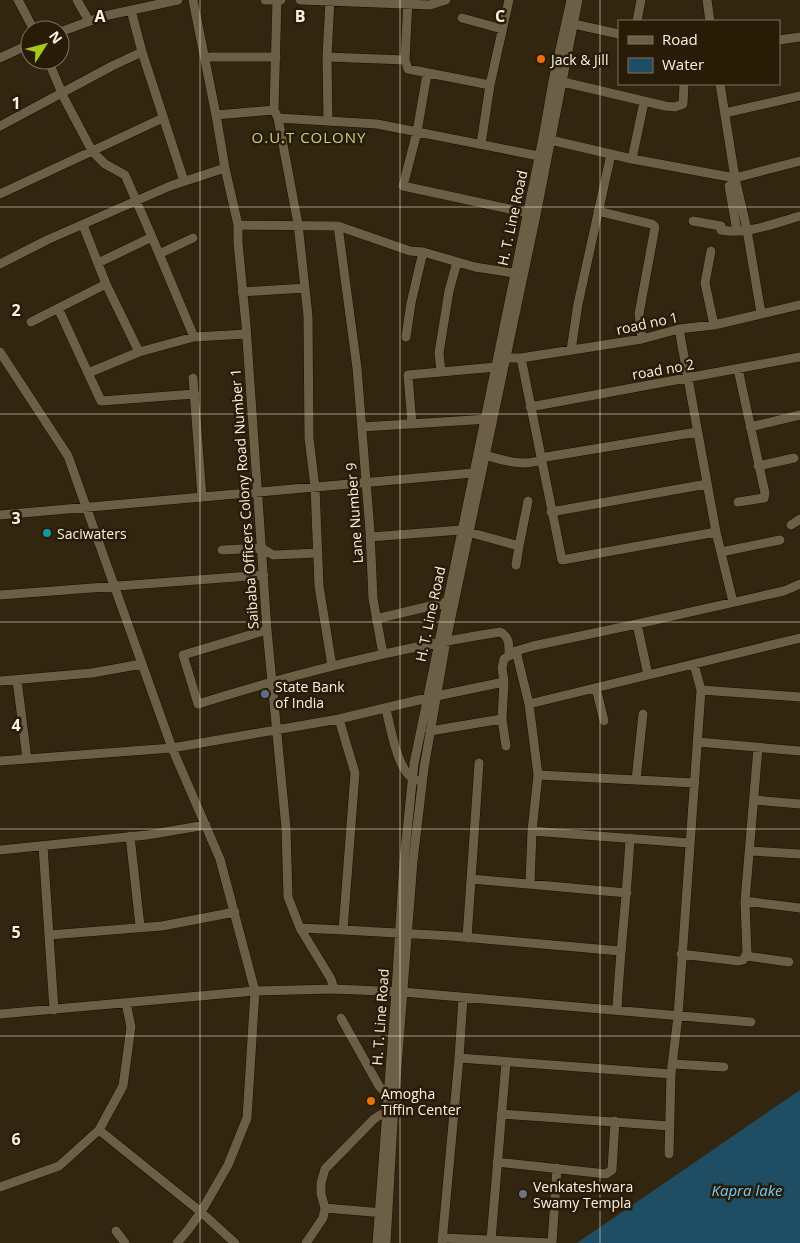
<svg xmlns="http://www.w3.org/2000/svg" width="800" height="1243" font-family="'Open Sans',sans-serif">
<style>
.water{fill:#1e4d64}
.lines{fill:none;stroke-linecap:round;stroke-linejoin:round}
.minor-casing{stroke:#1a0e00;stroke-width:10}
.minor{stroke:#6d5e46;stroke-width:9}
.grid{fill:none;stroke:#fbf3e5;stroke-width:1;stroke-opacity:0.55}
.food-dot{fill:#e8710a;stroke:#291c06;stroke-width:2}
.culture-dot{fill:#0f9aa8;stroke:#291c06;stroke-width:2}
.service-dot{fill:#5c6f8a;stroke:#291c06;stroke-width:2}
.worship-dot{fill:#6b7280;stroke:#291c06;stroke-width:2}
.labels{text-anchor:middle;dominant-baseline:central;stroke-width:5;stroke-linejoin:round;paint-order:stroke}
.poi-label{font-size:14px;fill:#fbf3e5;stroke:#291c06;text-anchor:start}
.street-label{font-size:14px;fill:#fbf3e5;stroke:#291c06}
.neighbourhood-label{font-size:15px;letter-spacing:1px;fill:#c0d489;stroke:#291c06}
.water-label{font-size:15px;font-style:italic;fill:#71cbfa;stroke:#291c06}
.grid-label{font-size:16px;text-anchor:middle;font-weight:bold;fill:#fbf3e5;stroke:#291c06;stroke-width:5;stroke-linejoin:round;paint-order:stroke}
</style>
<rect width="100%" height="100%" fill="#332610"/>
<path class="water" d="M800,1090V1243H577Z"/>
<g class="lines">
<defs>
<path id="minor" d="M18,0L34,30
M77,0L89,21
M193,0L216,115L225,168L238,225V243L246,325L267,630L286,828L288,897L300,928L331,979L334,989
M265,0H281
M277,0L274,110L278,118L298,224L308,316L309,438L315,487L319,586L332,666
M300,0L430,5L446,0
M408,0L405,60L408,69L490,85
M707,0L710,21
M131,10L142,52L184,181
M462,18L502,29
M637,21L641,0
M569,23L619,34
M60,32L104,16L178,0
M779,40L800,37
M327,57L405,60
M0,58L30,44
M205,59L210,57H276
M48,60L64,98L92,151L105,164L125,175L152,237L98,263
M427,74L417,132L403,186L533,214
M563,82L665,106L675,107L683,104L684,84
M720,84L735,178L747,230L761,313
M725,113L800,96
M216,115L274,110
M278,118L377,124L544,157
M328,120L327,57L330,0
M0,126L112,66L142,52
M546,139L632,159L735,178L800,161
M481,144L490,85L509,0
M632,159L644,102
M736,185L729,186L737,231
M0,194L163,118
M598,211L652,224L655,227L639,314L642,339
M693,221L721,226V230C747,235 775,223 800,216
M238,225L338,226L410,251L423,252L475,267L519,274
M338,226L357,368L370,531L373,599L383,654
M152,237L194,337
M711,251L705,283L714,325
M159,254L193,238
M0,264L47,240L170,186L225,168
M242,292L305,288
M58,308L88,373L139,352L106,284L83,225
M31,322L106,284
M679,329L716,532L733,602
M406,337L411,303L423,252
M571,350L578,304L611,154
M0,352L68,456L172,748L220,859L255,991L247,1118L228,1165L201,1212L188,1230L177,1243
M139,352L194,337L246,334
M503,358H521L642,339L679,329L714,325L800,305
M521,358L562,560L716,532
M738,369L765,493L764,498L738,502
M441,372L496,367
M88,373L101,401L195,394
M193,378L202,497
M530,407L800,357
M412,424L408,375L441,372L439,353L449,291L457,262
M362,427L489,419
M750,427L800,415
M482,454C502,460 527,469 546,457L697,432
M758,466L794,458
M551,512L707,484
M0,515L473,473L478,474
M791,525L800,519
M370,537L461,530L519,546L516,565
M519,546L528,501
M222,550L262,548L273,555L318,553
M721,552L780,540
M0,595L264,575
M376,619L451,601
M637,624L648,675
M267,630L183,655L198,704C297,673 397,648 500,632C510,636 509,646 509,656
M516,651L529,704L538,775L532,831L530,884
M17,680L27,759
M0,681L92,673L142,664
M596,688L604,721
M701,690L800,697
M529,704L800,638
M386,709C390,725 398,775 416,780
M339,719L355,773L343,930L451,936L620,951
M430,731L502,719
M698,742L800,751
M506,746L502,719L504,682L502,668L504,659L516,651L533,646L637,624L784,591L800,584
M0,761L172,748L339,719L427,698L504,682
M538,775L695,783
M636,780L643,714
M754,800L800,804
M532,831L689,843
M130,836L140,926
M43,846L54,1010
M0,850L147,835L206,825
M750,851L800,854
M471,879L627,893
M745,901L800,908
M300,928L343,930
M49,935L162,926L235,912
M467,938L479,763
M681,954L739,961L743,960L747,953L745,901L758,748
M746,956L789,962
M617,1009C620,952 627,895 630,838
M0,1014L255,991L334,989L403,992L751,1022
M341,1018L379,1086L388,1096L391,1097
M459,1058L671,1074
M673,1064L724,1067
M501,1114L670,1126
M99,1130L201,1212L235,1243
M669,1154L671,1074L678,1016L701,690L694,664
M497,1162L606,1174L612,1170L615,1121
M0,1187L59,1166L99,1130L123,1086L131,1027L126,1003
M325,1208L384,1213
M116,1231L125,1243
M443,1238L552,1243L557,1168
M491,1240L506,1062
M306,1243L323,1218L325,1208L321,1194V1183L325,1169L374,1119L380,1115L389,1113
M377,1243L396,991L404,860L414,764L543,138L553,81L571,0
M386,1243L394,1106L413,861L424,768L446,641L536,215L578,0
M442,1243L459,1058L463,998"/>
</defs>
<use href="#minor" class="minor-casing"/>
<use href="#minor" class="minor"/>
</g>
<path class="grid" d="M200,0V1243M400,0V1243M600,0V1243M0,207H800M0,414H800M0,622H800M0,829H800M0,1036H800"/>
<g class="food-dot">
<circle cx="541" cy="59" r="5"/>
<circle cx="371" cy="1101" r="5"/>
</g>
<circle class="culture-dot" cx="47" cy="533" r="5"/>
<circle class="service-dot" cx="265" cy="694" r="5"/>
<circle class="worship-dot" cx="523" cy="1194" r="5"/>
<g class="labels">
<g class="poi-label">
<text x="551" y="59">Jack &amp; Jill</text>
<text x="57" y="533">Saciwaters</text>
<text x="275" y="686">State Bank<tspan x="275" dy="16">of India</tspan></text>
<text x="381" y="1093">Amogha<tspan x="381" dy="16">Tiffin Center</tspan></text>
<text x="533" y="1186">Venkateshwara<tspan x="533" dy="16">Swamy Templa</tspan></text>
</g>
<g class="street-label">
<text transform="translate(512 218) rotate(-78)">H. T. Line Road</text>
<text transform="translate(647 323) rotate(-12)">road no 1</text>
<text transform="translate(663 369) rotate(-10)">road no 2</text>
<text transform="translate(244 499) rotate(-94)">Saibaba Officers Colony Road Number 1</text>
<text transform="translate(354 513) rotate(-94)">Lane Number 9</text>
<text transform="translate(430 614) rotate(-78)">H. T. Line Road</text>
<text transform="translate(380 1017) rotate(-86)">H. T. Line Road</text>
</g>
<g class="neighbourhood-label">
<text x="309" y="137">O.U.T COLONY</text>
</g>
<g class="water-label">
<text x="747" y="1190">Kapra lake</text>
</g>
</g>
<g class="grid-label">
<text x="100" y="22">A</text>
<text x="300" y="22">B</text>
<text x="500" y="22">C</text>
<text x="16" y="109">1</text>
<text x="16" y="316">2</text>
<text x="16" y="524">3</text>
<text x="16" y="731">4</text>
<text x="16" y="938">5</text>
<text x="16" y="1145">6</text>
</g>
<rect x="618" y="20" width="162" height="65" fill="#291c06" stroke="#7d725f"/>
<rect x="628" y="36" width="25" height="8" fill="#6d5e46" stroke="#7d725f"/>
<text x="662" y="45" font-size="15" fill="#fbf3e5">Road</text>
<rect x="628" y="58" width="25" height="15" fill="#1e4d64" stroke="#7d725f"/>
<text x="662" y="70" font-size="15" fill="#fbf3e5">Water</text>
<g transform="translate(45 45) rotate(54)"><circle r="24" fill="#291c06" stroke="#7d725f"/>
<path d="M0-4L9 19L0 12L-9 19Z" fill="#a8c71d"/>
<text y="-8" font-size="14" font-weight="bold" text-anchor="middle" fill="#fbf3e5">N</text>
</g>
</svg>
